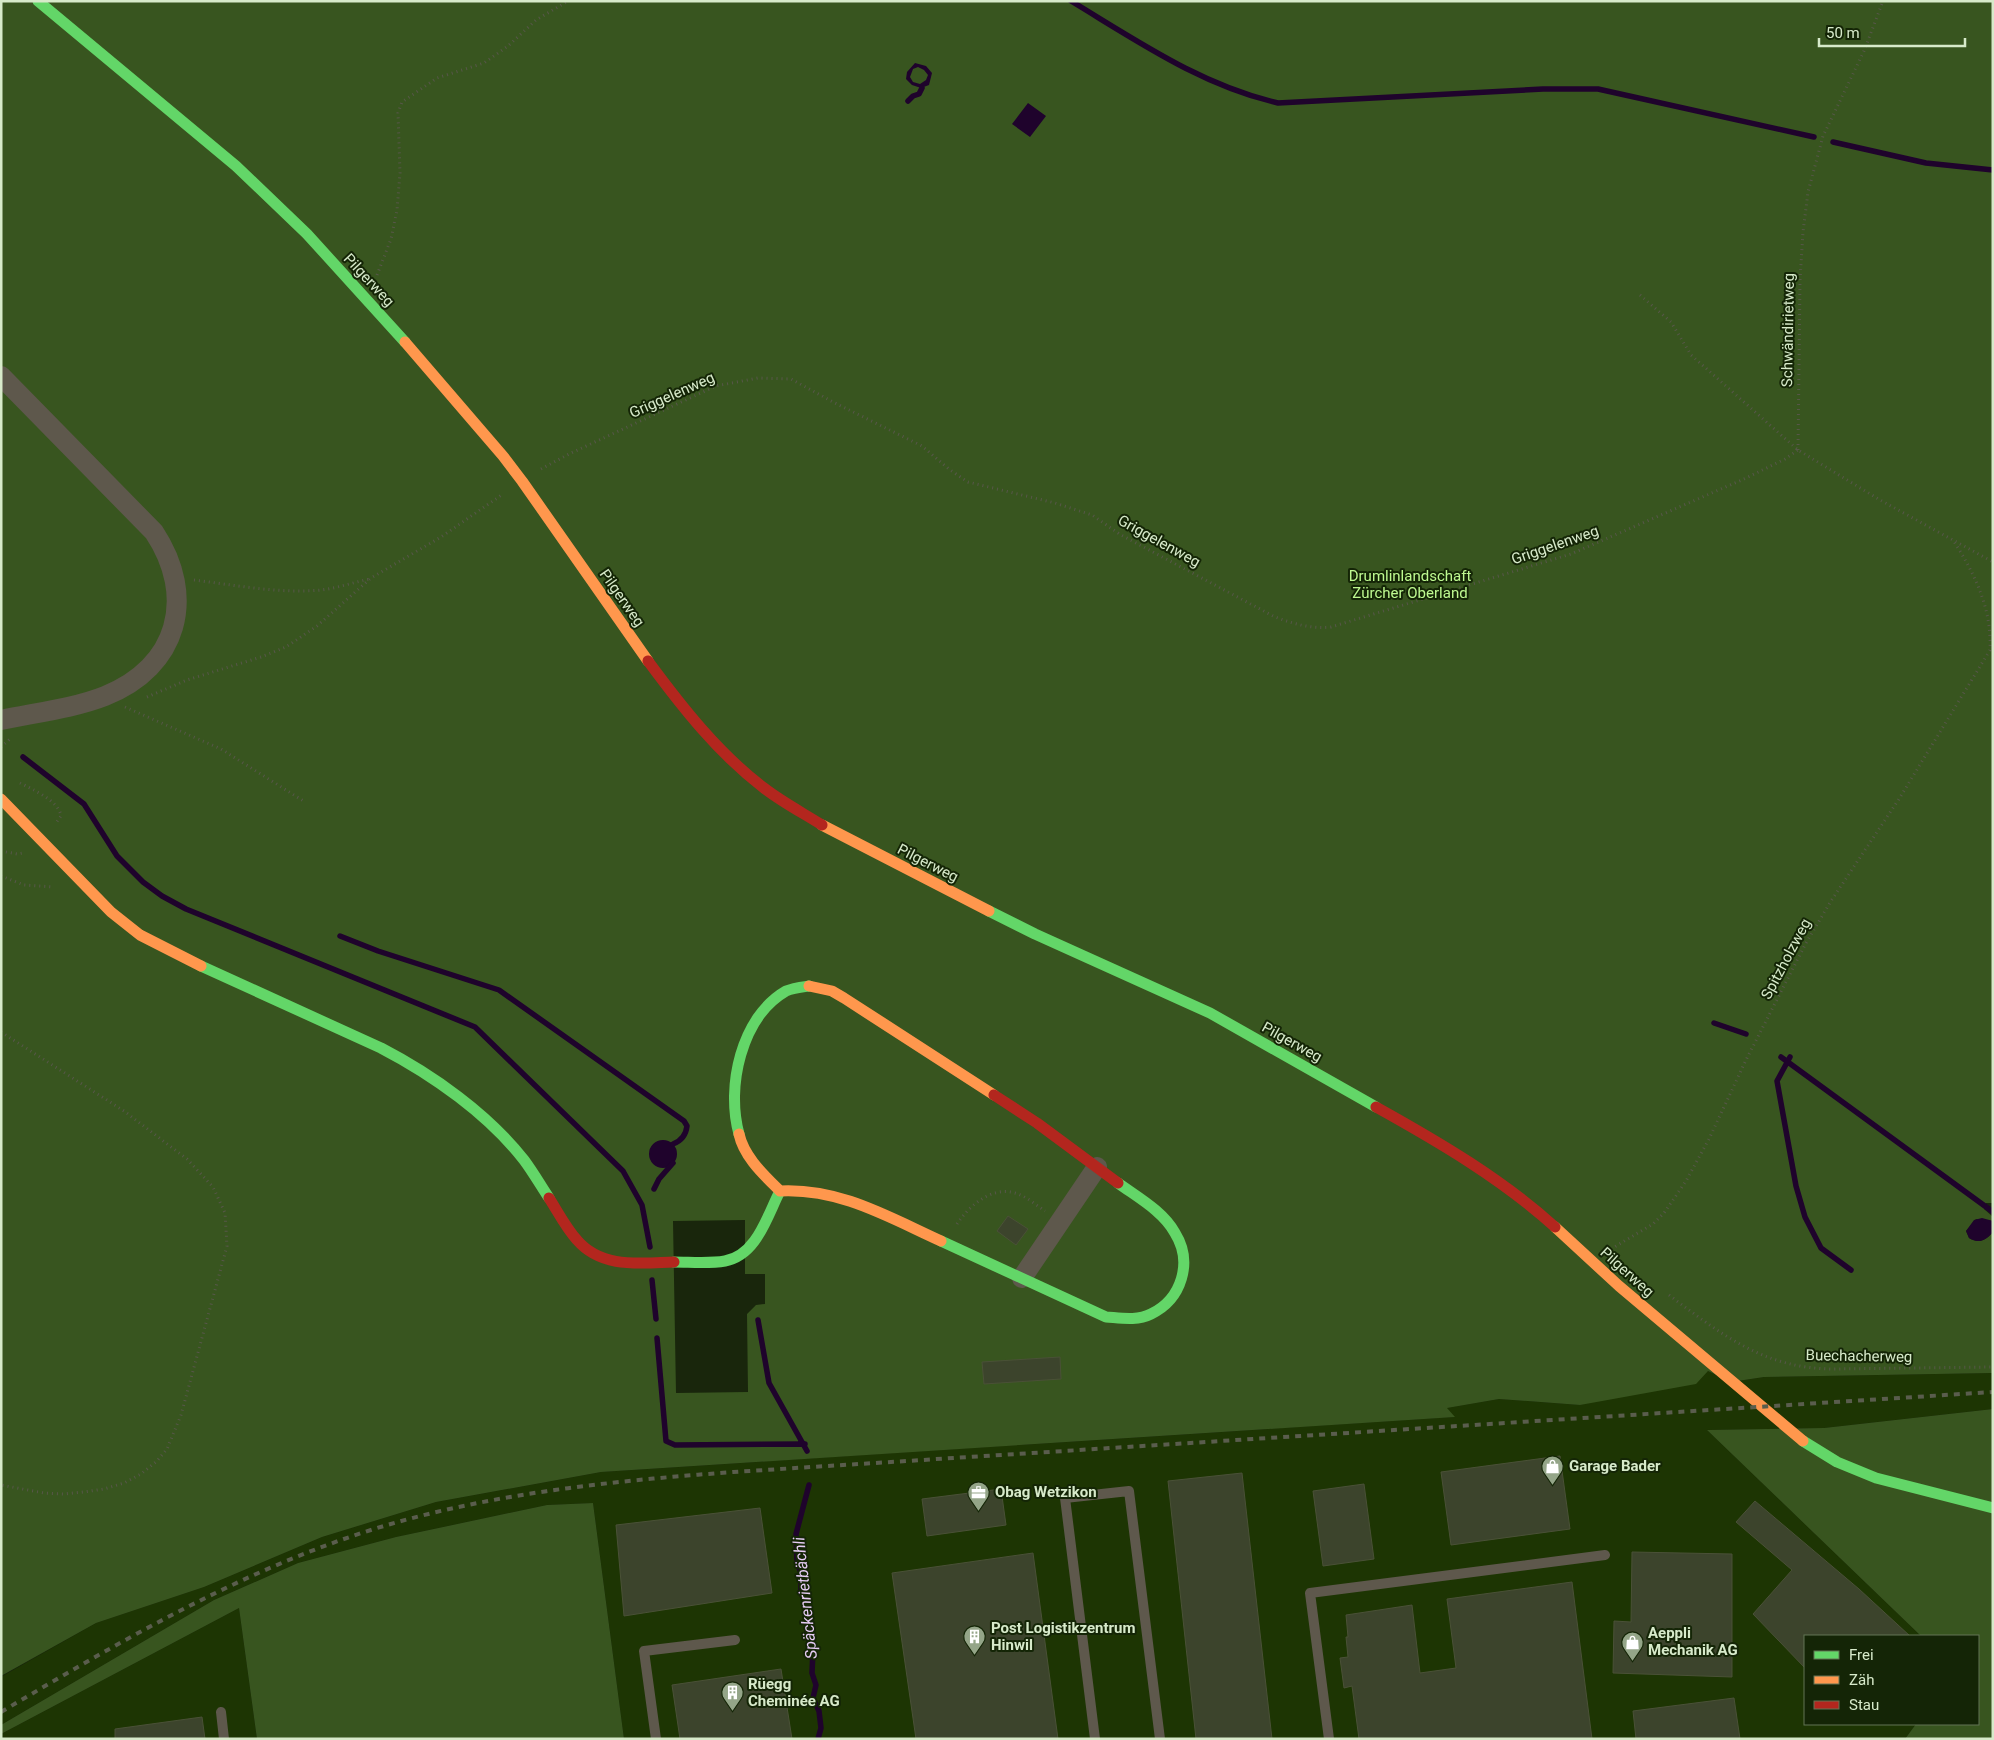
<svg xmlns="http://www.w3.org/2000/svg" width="1994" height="1740" font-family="Roboto,sans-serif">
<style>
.built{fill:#1d3503}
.green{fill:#38551f;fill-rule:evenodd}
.water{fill:#1f032c;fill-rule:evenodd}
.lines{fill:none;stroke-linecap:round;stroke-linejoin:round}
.stream{stroke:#1f032c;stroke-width:5.5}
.building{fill:#3c442c;stroke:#4a5137}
.path{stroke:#575749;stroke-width:3;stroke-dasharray:1 4;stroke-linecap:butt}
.lane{stroke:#5e584c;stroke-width:10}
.street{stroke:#5e584c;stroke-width:20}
.fast{stroke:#63d668;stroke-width:11}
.slow{stroke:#ff974d;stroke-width:11}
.jam{stroke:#b3261e;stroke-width:11}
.rail{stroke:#5a5d4d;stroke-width:4;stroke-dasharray:6 6;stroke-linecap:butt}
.labels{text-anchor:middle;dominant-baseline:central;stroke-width:4;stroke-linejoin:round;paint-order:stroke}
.street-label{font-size:15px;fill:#d7eaca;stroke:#142506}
.park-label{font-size:15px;fill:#bef990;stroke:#142506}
.poi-label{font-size:15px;font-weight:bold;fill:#d7eaca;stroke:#142506;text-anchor:start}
.water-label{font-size:16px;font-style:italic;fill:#e5ccf4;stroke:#142506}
</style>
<rect width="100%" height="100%" fill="#19260c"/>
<path class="built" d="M1708,1371L1731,1382L1764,1377L1993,1373V1409L1824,1428L1707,1430L1921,1636H1805V1724H1916L1905,1739H624L593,1503L547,1505L396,1537L298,1563L214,1600L1,1725V1677L96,1623L204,1587L322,1537L436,1502L601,1472L1454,1417L1446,1408L1499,1399L1580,1405Z
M239,1608L257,1739H1V1734Z"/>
<path class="green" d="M1,1H1993V1203H1986L1984,1209L1993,1217V1221L1976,1219L1966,1231L1969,1238C1979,1244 1986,1240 1993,1232V1373L1764,1377L1731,1382L1708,1371L1696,1384L1580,1405L1499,1399L1447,1408L1455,1417L601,1472L436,1502L322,1537L204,1587L96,1623L1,1676ZM745,1220V1274H765V1304L756,1305L747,1314L748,1392L676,1393L673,1221Z
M1993,1409V1739H1905L1916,1724H1978V1636H1921L1707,1430L1824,1428Z
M593,1503L624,1739H257L239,1608L1,1734V1725L214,1600L298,1563L396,1537L547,1505Z"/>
<path class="water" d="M915,63L926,66L932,73L929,85L921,88L912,85L906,79L907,72ZM918,67L924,70L928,75L926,80L920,84L913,82L910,77L913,69Z
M1028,103L1046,116L1030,137L1012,124Z
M649 1154a14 14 0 1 1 28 0a14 14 0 1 1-28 0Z
M1982,1218L1993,1221V1232C1985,1241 1979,1244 1969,1238L1966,1231L1974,1220Z"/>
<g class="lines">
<path class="stream" d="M1071,1C1139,42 1201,85 1278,103L1543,89H1598L1814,137
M908,101L913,96L919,94L922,88
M1833,142L1926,163L1993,170
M23,757L84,804L117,856L143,882L162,896L186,909L475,1027L623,1171L642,1205L650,1247
M340,936L378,951L499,990L684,1121L687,1126C686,1135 681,1141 673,1144
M1714,1023L1746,1034
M1781,1057L1993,1212
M1790,1057L1777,1081L1796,1186L1805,1217L1821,1248L1851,1270
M654,1189L659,1179L673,1163
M652,1280L656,1319
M758,1320L769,1383L807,1451
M657,1338L666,1441L675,1445L805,1444
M809,1485L796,1534L797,1562L801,1573V1592L807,1608V1636L813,1650L812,1673L816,1685L813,1698L819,1711L821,1728L818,1739"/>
</g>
<path class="building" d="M1008,1216L1028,1229L1016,1245L997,1231Z
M1060,1357L1061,1379L984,1384L982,1362Z
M1560,1456L1570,1529L1451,1545L1441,1472Z
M1242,1473L1272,1739H1196L1168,1481Z
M1364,1484L1374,1559L1323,1566L1313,1491Z
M1001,1489L1006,1525L927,1536L922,1499Z
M1755,1501L1859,1589L1910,1636H1805V1668L1753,1614L1792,1570L1736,1522Z
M760,1508L772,1593L624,1616L616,1525Z
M1632,1552L1732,1554V1677L1613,1673L1614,1621L1631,1622Z
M1033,1553L1058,1739H916L892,1573Z
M1572,1582L1592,1739H1359L1352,1686L1344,1688L1340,1658L1348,1657L1346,1637H1348L1346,1615L1412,1605L1420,1673L1456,1668L1447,1599Z
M781,1669L792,1739H680L672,1685Z
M1734,1698L1740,1739H1636L1633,1711Z
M202,1717L205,1739H115V1729Z"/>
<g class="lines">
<path class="path" d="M377,275L391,239L397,210L400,173L398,113L402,102L437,78L484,63L508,46L536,20L568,1
M1640,295L1671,322L1691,355L1798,450L1880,500L1993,562
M1798,450L1800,280L1803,232L1808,192L1823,136L1864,51L1883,1
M541,469L569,454L716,386L758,378L791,379L833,402L922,446L950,470L968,482L1055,503L1092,515L1121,535L1275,617C1294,624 1311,629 1331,627L1571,554L1744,479L1785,459L1798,450
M194,580C235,585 279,594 321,590C338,588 354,582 370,579
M147,697L187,680L261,657L286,647L317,626L371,578L441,537L503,494
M125,707L221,749L305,802
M1,747L10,739
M20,783C32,789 59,801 61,816L56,823
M1,851L17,854L23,853
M1,876L24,885L54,887
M1,1032L124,1111L187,1159L213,1187L225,1213L227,1246L181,1415L167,1449L157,1461L141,1474L124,1483L104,1489L84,1492L63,1494L44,1493L1,1485
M957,1224C969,1206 991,1186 1015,1193C1026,1196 1036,1205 1045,1211
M1611,1249L1653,1224L1664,1213L1686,1181L1709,1139L1746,1060L1806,943L1831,901L1899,799L1990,650C1992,609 1975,574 1953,540
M1669,1295C1722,1335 1765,1369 1834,1369L1993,1367"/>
<path class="lane" d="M221,1712L224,1739
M656,1739L644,1651L735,1640
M1095,1739L1065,1498L1129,1491L1160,1739
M1329,1739L1310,1593L1605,1555"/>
<path class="street" d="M1,376L154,532C197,597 178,667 105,696C75,708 34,713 1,720
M1022,1278L1097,1167"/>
<path class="fast" d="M38,1L236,166L307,234L405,342
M989,911L1035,934L1210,1013L1376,1107
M201,966L381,1048C433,1075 488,1114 524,1160C533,1172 541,1186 549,1198
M739,1134C726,1087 741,1017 786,991C793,988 802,987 809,986
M941,1241L1106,1317C1121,1318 1137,1321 1151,1314C1182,1299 1193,1262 1175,1233C1163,1211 1137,1197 1118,1183
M674,1262C690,1262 709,1264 725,1261C757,1255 767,1216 780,1191
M1803,1441L1837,1462L1876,1478L1993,1508"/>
<path class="slow" d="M405,342L503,456L522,481L648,661
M1,799L111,912L140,935L201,966
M822,825L989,911
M809,986L832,991L844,998L994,1095
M739,1134C744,1157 764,1175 780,1191C840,1188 888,1217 941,1241
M1555,1227L1619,1286L1803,1441"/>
<path class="jam" d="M648,661C682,707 718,753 764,788C782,802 803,813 822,825
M994,1095L1037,1123L1118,1183
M1376,1107C1439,1142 1502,1179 1555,1227
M549,1198C558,1212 566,1228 577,1240C602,1269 640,1263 674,1262"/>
<path class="rail" d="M1,1712C121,1641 240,1571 374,1529C491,1493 612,1481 733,1472L1993,1392"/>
</g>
<defs>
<symbol id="shop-pin" viewBox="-11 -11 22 30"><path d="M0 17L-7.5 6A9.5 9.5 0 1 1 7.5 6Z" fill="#94a588" stroke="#142506"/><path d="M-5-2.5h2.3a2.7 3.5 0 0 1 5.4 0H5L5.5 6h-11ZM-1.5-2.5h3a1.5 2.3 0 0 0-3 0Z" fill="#fff"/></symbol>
<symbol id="office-pin" viewBox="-11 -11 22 30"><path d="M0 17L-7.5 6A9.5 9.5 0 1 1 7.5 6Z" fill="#94a588" stroke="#142506"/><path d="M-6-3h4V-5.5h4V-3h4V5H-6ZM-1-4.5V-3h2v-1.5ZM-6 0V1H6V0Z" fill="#fff"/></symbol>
<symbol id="building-pin" viewBox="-11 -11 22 30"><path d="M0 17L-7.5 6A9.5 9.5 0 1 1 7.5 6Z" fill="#94a588" stroke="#142506"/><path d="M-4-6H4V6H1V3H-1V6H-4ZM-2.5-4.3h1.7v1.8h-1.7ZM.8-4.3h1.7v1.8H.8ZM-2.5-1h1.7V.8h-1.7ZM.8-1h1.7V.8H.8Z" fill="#fff"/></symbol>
</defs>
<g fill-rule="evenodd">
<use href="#shop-pin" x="1540" y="1454" width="25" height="34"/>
<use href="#office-pin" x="966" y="1480" width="25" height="34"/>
<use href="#building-pin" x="962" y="1624" width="25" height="34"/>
<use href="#shop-pin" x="1620" y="1630" width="25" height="34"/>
<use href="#building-pin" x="720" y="1680" width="25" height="34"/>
</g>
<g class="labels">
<g class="street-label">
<text transform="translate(369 280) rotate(47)">Pilgerweg</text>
<text transform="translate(1788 330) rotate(-89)">Schwändirietweg</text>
<text transform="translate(672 395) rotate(-24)">Griggelenweg</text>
<text transform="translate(1159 541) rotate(29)">Griggelenweg</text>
<text transform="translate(1555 545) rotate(-19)">Griggelenweg</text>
<text transform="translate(622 598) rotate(55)">Pilgerweg</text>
<text transform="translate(928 863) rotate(27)">Pilgerweg</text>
<text transform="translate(1786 959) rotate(-62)">Spitzholzweg</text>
<text transform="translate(1292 1042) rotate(29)">Pilgerweg</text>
<text transform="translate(1627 1272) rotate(42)">Pilgerweg</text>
<text transform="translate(1859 1356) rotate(1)">Buechacherweg</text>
</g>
<g class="park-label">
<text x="1410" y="576">Drumlinlandschaft<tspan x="1410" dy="17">Zürcher Oberland</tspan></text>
</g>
<g class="poi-label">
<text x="1569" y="1466">Garage Bader</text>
<text x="995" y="1492">Obag Wetzikon</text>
<text x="991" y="1628">Post Logistikzentrum<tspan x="991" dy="17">Hinwil</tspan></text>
<text x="1648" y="1633">Aeppli<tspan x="1648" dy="17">Mechanik AG</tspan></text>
<text x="748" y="1684">Rüegg<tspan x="748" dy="17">Cheminée AG</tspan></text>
</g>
<g class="water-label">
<text transform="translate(805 1598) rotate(-96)">Späckenrietbächli</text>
</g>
</g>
<rect width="1994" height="1740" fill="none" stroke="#d7eaca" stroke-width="5"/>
<rect x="1804" y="1635" width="175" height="90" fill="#142506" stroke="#627454"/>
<rect x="1814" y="1651" width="25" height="8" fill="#63d668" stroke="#627454"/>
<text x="1849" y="1660" font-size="15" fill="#d7eaca">Frei</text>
<rect x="1814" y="1676" width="25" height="8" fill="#ff974d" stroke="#627454"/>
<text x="1849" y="1685" font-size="15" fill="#d7eaca">Zäh</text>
<rect x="1814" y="1701" width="25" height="8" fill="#b3261e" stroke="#627454"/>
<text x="1849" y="1710" font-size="15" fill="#d7eaca">Stau</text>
<path d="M1819 38v8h146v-8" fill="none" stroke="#d7eaca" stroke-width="2.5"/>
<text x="1826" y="38" font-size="15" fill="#d7eaca" stroke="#142506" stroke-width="4" paint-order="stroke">50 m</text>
</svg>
